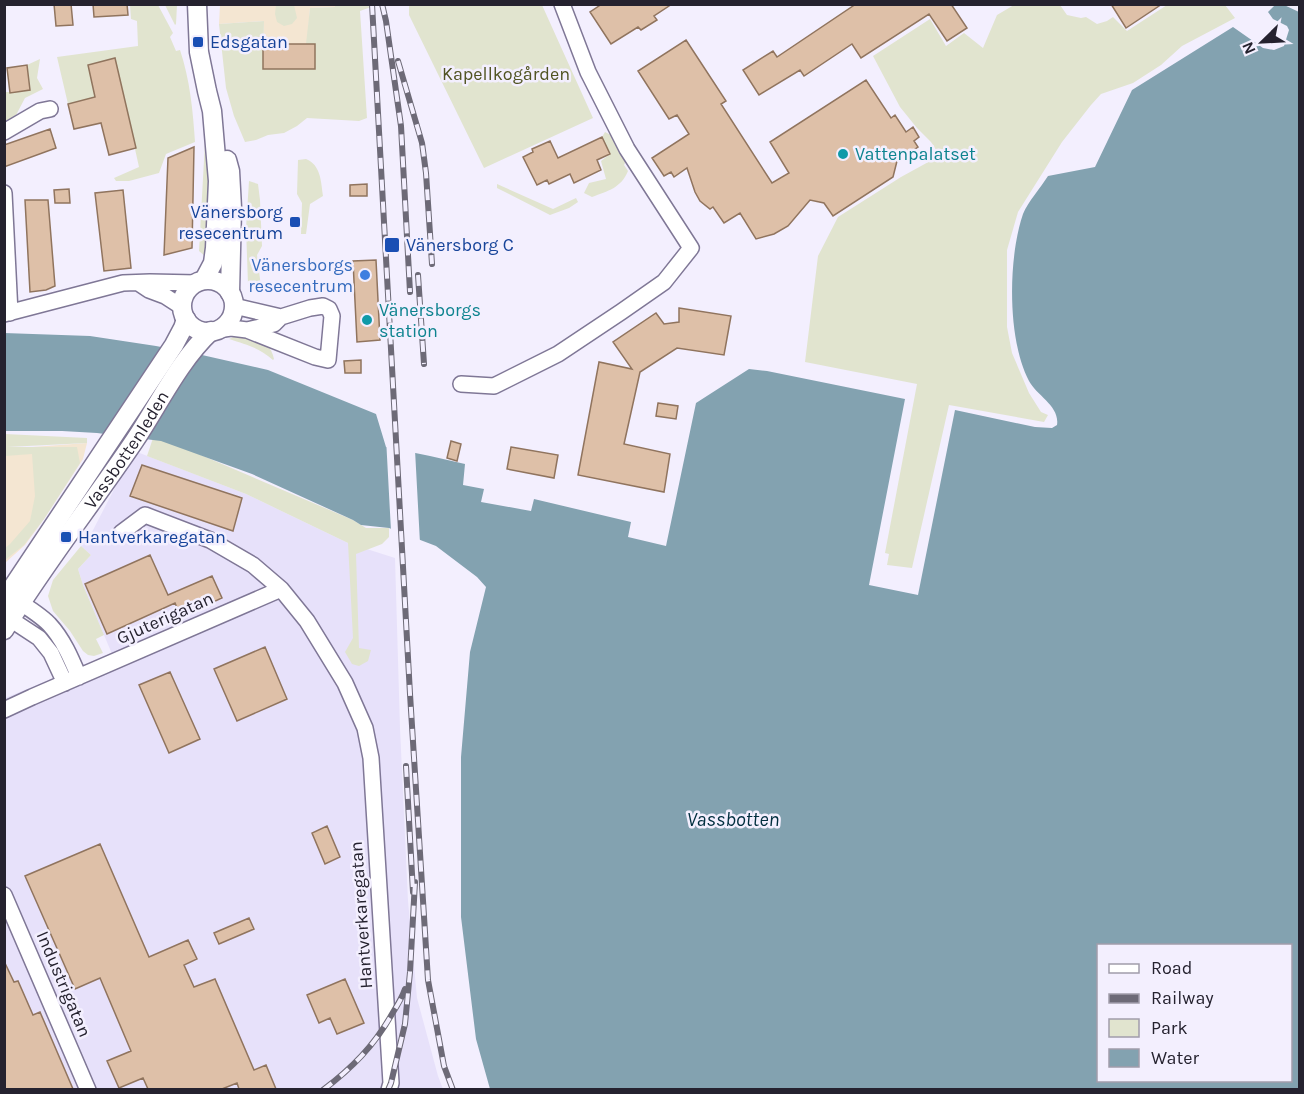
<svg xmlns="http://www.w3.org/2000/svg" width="1304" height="1094" font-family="Karla,sans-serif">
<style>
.commercial{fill:#f4e6d2}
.built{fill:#e7e1fa}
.green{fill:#e1e4cf}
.water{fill:#83a2b0;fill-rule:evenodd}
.pier{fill:#f3effe}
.building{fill:#dec0a8;stroke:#90745e;stroke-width:1.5}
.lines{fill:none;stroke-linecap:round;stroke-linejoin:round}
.minor-casing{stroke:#7f7796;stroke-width:18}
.major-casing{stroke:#7f7796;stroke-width:21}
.minor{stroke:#fff;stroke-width:15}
.major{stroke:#fff;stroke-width:18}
.rail-casing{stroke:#6d6a77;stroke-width:6}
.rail{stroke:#f3effe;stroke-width:4;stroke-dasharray:11;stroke-linecap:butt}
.transit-dot{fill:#1a4fb4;stroke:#f3effe;stroke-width:2}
.culture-dot{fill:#0f9aa8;stroke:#f3effe;stroke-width:2}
.shop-dot{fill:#3f7fe0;stroke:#f3effe;stroke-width:2}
.labels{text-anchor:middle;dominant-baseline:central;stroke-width:5;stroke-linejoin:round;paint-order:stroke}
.transit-label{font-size:18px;fill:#164399;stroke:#f3effe;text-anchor:start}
.park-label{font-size:18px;fill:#505322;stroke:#f3effe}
.culture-label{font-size:18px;fill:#0d838f;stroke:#f3effe;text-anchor:start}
.shop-label{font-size:18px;fill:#366cbe;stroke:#f3effe;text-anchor:end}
.street-label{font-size:18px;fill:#25222f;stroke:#f3effe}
.water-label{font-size:20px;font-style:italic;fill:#002e3e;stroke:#f3effe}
</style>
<rect width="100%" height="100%" fill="#f3effe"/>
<path class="commercial" d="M220,5H335V7L310,8L307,44L263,69L264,21L219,24Z
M87,443L83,459L44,519L25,545L5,563V449Z"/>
<path class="built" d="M137,452L246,494L348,543L395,558L400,728L408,901L417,998L438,1076L443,1089L5,1090V698L112,654L83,585L78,569L91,555L81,546L91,534L124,470Z"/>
<path class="green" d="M130,5H158L173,33L170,37L176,51L180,50C190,80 193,111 195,142L166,154L159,173L129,181H116L114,178L139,167L115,59L88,65L95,97L68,104L57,57L138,46L137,21L131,19Z
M165,5H177L176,24L175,25Z
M276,5H294L297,18L292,24L284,26L277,22L275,14Z
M335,5H370L371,7L360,11L367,118L359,121L307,118L297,126L284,133L268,135L256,140L245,142L234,116L226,88L219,24L264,21L263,69L306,44L310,8L335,7Z
M409,5H542L593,118L484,168L409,15Z
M1014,5H1060L1067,15L1081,18L1086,17L1097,24L1107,21L1113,17L1127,31L1167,5H1225L1235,18L1182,46L1161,65L1133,83L1101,94L1091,105L1062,142L1018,212L1007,250V327L1012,353L1029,393L1041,412L1048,415L1044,422L949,405L912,568L887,565L889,554L885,553L917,384L805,362L818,256L838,217L901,177L932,160L938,153L931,142L917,128L900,107L873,56L930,19L946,46L964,33L983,48L997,15Z
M40,59L37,78L43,89L25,98L15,117L5,121L4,92H19L30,90L27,65Z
M203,119L205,122L211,157L206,257L199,251L205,142Z
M605,132L611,135L626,161L624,165L628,171C621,188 608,191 592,197L584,193L589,183L606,179L601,161L610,154L602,137Z
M306,159C321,165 321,182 323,196L310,204L306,234H301L302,203L297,194L298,160Z
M249,181L258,184L260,200L262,246L257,255L261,287L259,289L248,284L246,228Z
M497,184L553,209L576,198L578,202L569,208L550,215L497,188Z
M235,336C252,341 270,338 274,359L273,360C258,347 247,345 229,339Z
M5,434L87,438V443L7,447H77L80,463L44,519L24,545L5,560V548L10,544L30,521L35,496L32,454L5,456Z
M154,435L353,520L366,528H389V537L382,544L356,554L359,648L371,650L368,661L359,666L352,664L345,652L353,638L348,543L246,494L147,456Z
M81,546L91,555L78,569L83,585L104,635L96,639L103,653L94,656L88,655L83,651L70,631L53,611L48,596L53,580Z"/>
<path class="water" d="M1282,4L1299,12V1089H490L476,1039L461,917V757L470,652L486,587L477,577L436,546L389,528L361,525L353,520L252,474L161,441L97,433L62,431H5L4,333L90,336L156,346L202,355L268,370L376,414L386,447L430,456L465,464L463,485L484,489L481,502L531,511L534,499L631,522L628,537L666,546L696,403L749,369L767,371L905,399L869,585L918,595L955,410L1035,427L1052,428L1057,425C1060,406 1037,396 1029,381C1007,339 1008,258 1023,214C1028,202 1041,187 1048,176L1095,167L1132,90L1233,27L1263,48L1274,50L1284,46L1289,30L1287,26L1273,19L1268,12L1275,5ZM1098,946H1290V1080H1098Z"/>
<path class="pier" d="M386,438L388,444L415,450L420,543L391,531Z"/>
<path class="building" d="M54,4H71L73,25L56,26Z
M93,4H127L128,15L94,17Z
M602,4H672L654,16L657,20L641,30L638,27L611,44L590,12Z
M856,4H951L967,28L947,41L929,14L861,58L852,44L804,76L800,70L759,95L743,70L773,51L777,57Z
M1111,4H1162L1126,28Z
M686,40L726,101L721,104L772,183L789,173L770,142L866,80L891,118L895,115L906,132L913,127L919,137L914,141L918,147L897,161L893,177L833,216L824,203L810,200L788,226L774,234L756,239L740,213L724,223L713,207L710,209L700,201L695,192L687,168L674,177L671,172L664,176L652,158L689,134L677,115L669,119L638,71Z
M263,44H315V69H263Z
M115,58L136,148L109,155L101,123L74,129L68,104L95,97L88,65Z
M27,65L30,90L10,93L7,68Z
M50,129L56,148L4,167V145Z
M602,137L610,154L597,160L601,170L574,183L570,174L549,184L547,180L537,185L523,157L533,152L532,149L550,141L558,158Z
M194,147L192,248L164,255L168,158Z
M367,184V196H350V185Z
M69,189L70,203H55L54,190Z
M123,190L131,268L104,271L95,193Z
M25,200H48L55,286L46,290L30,292Z
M376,260L380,340L357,342L353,261Z
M679,308L731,316L724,355L677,348L640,372L624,444L670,454L664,492L578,475L599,362L632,369L613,342L656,313L664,324L679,322Z
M361,360V373H345L344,361Z
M658,403L678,406L676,419L656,416Z
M451,441L461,444L457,461L447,458Z
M511,447L558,455L554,478L507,469Z
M142,465L242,498L233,531L130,496Z
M150,555L168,595L212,576L222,598L181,617L175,603L107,634L85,584Z
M265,647L287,699L237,721L214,669Z
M170,672L200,739L169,753L139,685Z
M327,826L340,857L325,864L312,833Z
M100,844L149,957L188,940L197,959L184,965L194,987L215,979L254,1070L266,1065L276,1089H239L237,1083L222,1089H148L143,1078L119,1088L107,1061L131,1051L100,978L75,989L25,876Z
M249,918L254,929L219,944L214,933Z
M4,961L14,982L18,981L33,1015L40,1012L73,1089H4Z
M345,979L364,1023L337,1034L330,1018L319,1023L307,995Z"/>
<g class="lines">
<defs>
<path id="minor" d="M4,132L40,111L50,109
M4,193L10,313
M140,284L149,290L165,296L182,307
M234,306L281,317
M4,314L123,283L150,282L197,283
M217,330L231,328L247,330L274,324L281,317L310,308L323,306L329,309L332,316L328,360L315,357L247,330
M461,384L494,386L558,354L621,312L664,282L691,248L627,149L588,72L562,4
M121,533L145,515L210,540L253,565L281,589L307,621L345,683L365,728L371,758L391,1083L389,1090
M11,597C24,605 38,613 49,624C63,639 71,658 79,677
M4,615L39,638L51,653L65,683
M4,710L32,697L281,589
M4,895L88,1090"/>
<g id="major">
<path d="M197,4L199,52L207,91L212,111L218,181L215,248L213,263L204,280"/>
<path d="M227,160L230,171L232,208L230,293"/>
<circle cx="208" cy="306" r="26"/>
<path d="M4,600L174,345L183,328L186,319"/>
<path id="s1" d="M4,630C44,564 92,504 135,440C159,404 179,361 211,331"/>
</g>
</defs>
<use href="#minor" class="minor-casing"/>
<use href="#major" class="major-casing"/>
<use href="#minor" class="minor"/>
<use href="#major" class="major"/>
<defs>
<path id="rail" d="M372,4L410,694L428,980L444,1066L453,1090
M382,4L386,21L401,126L410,292
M398,61L422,143L426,173L432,264
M418,275L424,364
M406,766L413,892
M323,1090C352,1068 374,1046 392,1014C397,1006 402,998 405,989
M388,1090L391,1083L405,1024L410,972L415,882"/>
</defs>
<use href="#rail" class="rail-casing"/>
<use href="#rail" class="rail"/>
</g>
<g class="transit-dot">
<rect x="192" y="36" width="12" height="12" rx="3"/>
<rect x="289" y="216" width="12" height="12" rx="3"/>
<rect x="384" y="237" width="16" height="16" rx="3"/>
<rect x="60" y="531" width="12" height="12" rx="3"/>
</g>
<g class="culture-dot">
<circle cx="843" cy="154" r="6"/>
<circle cx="367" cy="320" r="6"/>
</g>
<circle class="shop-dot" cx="365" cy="275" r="6"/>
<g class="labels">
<g class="transit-label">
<text x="210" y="42">Edsgatan</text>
<text x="283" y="212" text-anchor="end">Vänersborg<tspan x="283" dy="21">resecentrum</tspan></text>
<text x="406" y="245">Vänersborg C</text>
<text x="78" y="537">Hantverkaregatan</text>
</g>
<g class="park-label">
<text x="506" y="74">Kapellkogården</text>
</g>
<g class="culture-label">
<text x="855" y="154">Vattenpalatset</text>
<text x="379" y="310">Vänersborgs<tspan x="379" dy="21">station</tspan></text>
</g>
<g class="shop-label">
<text x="353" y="265">Vänersborgs<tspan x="353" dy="21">resecentrum</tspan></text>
</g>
<g class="street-label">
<text stroke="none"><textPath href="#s1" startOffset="218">Vassbottenleden</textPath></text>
<text transform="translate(165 618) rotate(-24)">Gjuterigatan</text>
<text transform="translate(361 915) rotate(-94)">Hantverkaregatan</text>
<text transform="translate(64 984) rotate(67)">Industrigatan</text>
</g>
<g class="water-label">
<text x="733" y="819">Vassbotten</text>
</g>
</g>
<rect width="1304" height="1094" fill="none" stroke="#25222f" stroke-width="12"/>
<rect x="1097" y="944" width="195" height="138" fill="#f3effe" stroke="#a19dab" stroke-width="1.5"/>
<rect x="1109" y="964" width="30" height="9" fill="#ffffff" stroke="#a19dab" stroke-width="1.5"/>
<text x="1151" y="974" font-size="18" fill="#25222f">Road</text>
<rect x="1109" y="994" width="30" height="9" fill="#6d6a77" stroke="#a19dab" stroke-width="1.5"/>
<text x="1151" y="1004" font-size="18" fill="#25222f">Railway</text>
<rect x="1109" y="1019" width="30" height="18" fill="#e1e4cf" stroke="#a19dab" stroke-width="1.5"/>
<text x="1151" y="1034" font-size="18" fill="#25222f">Park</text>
<rect x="1109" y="1049" width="30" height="18" fill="#83a2b0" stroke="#a19dab" stroke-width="1.5"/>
<text x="1151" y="1064" font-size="18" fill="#25222f">Water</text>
<g transform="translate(1262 42) rotate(246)" stroke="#f3effe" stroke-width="4.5" paint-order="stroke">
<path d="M0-4.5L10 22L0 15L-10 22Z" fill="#25222f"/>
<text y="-9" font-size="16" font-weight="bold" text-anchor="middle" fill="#25222f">N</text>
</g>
</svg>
